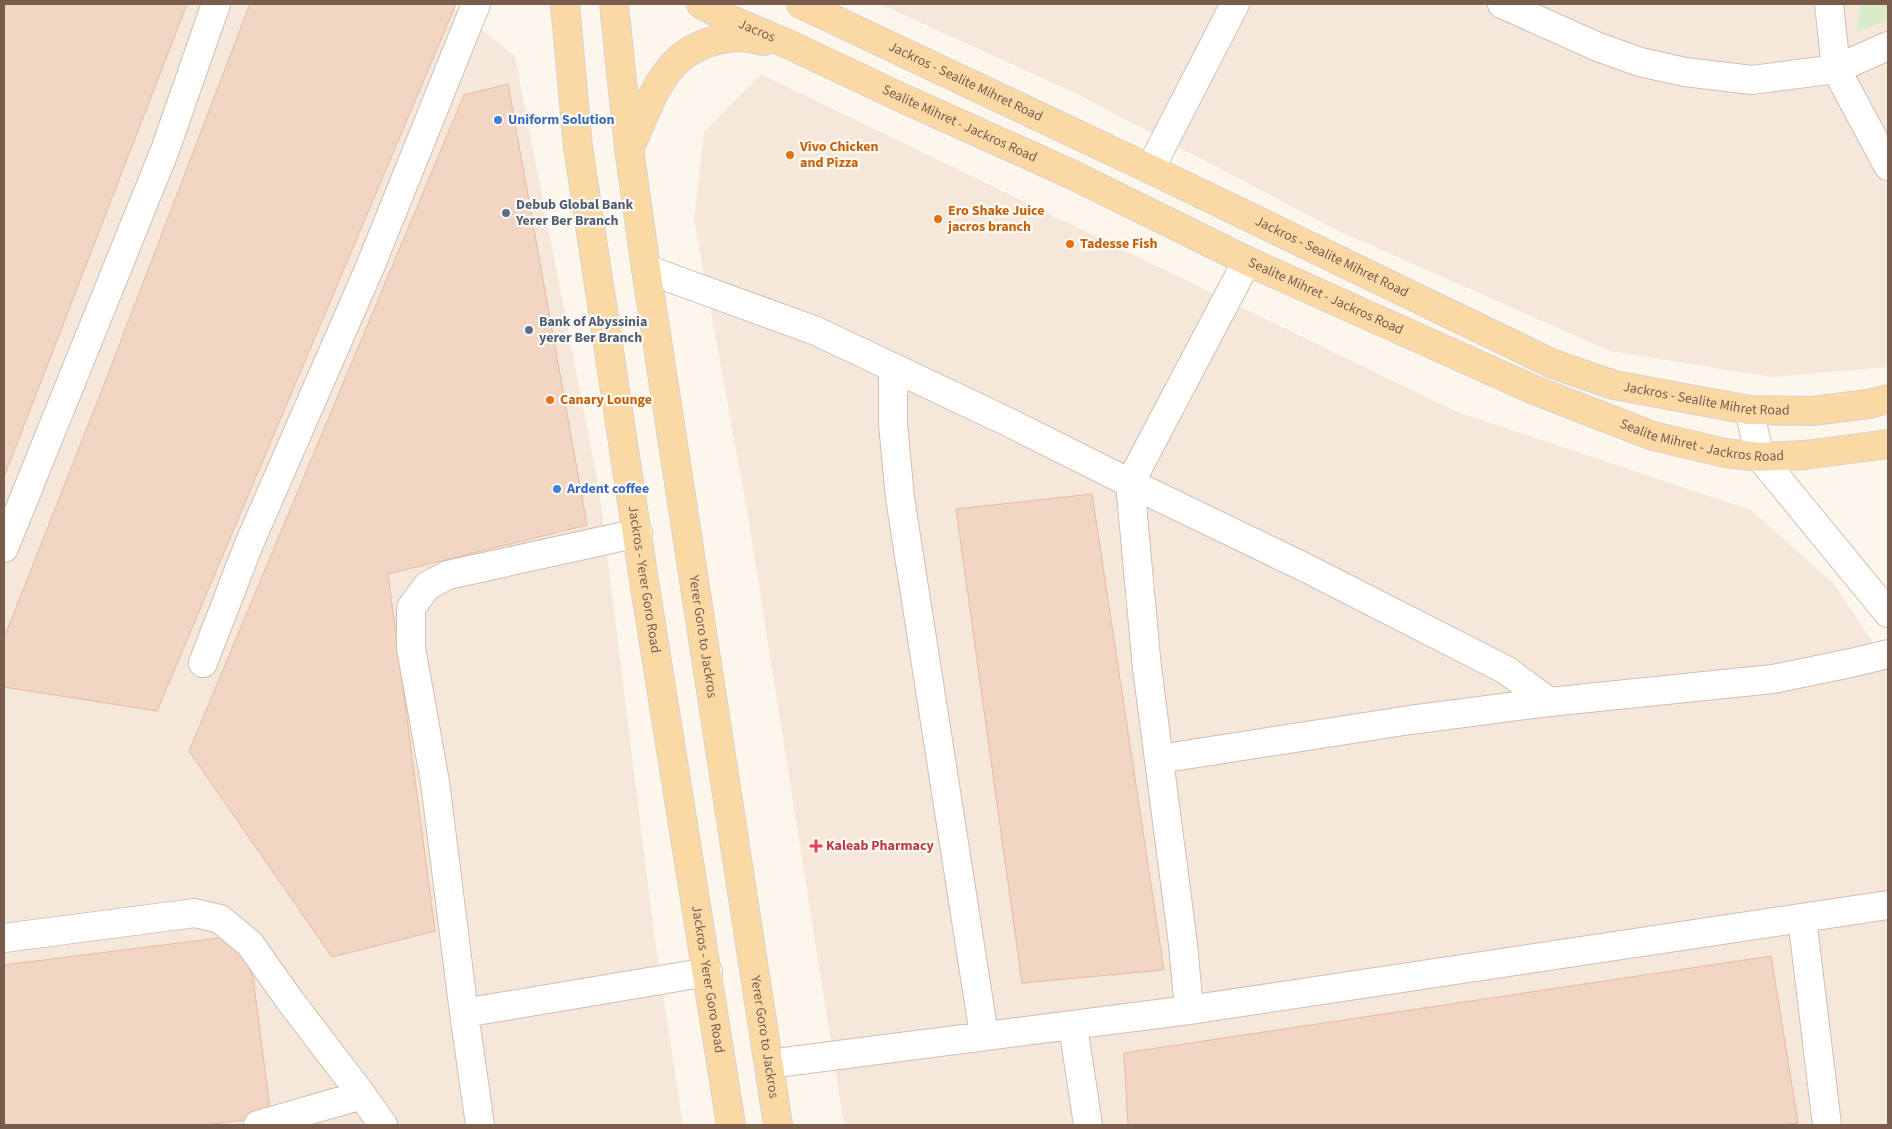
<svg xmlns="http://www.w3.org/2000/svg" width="1892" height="1129" font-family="'Source Sans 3',sans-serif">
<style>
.residential{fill:#f5e8da}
.green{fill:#d8ecc9}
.building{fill:#f3d5c3;stroke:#e6bba3}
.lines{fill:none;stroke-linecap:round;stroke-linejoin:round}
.street-casing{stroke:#d1beb0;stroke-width:30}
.primary-casing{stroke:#dad1cd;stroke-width:30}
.street{stroke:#fff;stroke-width:28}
.primary{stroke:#fbd9a5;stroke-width:28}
.shop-dot{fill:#3f7fe0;stroke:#fffaf3;stroke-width:2}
.food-dot{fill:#e8710a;stroke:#fffaf3;stroke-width:2}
.service-dot{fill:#5c6f8a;stroke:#fffaf3;stroke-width:2}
.health-dot{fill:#e0444e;stroke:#fffaf3;stroke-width:2}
.labels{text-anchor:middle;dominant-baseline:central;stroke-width:4.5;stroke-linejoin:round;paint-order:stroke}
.street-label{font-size:14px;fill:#7a5c4d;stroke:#fffaf3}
.shop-label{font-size:14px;font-weight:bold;fill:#366cbe;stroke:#fffaf3;text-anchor:start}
.food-label{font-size:14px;font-weight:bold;fill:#c56008;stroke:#fffaf3;text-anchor:start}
.service-label{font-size:14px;font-weight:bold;fill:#4e5e75;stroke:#fffaf3;text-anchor:start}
.health-label{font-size:14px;font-weight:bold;fill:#be3a42;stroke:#fffaf3;text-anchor:start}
</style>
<rect width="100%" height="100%" fill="#fdf6ec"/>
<path class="residential" d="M4,4H448L515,56L599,489L654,933L683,1125H4Z
M880,4H1888V367L1771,377L1610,351L1339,231L1077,94Z
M761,74L1455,411L1751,510L1834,584L1888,665V1125H844L748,517L694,219L704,132Z"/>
<path class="green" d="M1861,4H1888V20L1857,31Z"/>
<path class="building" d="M4,4H187L4,477Z
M250,4H456L157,711L4,687V638L102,390Z
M508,84L587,525L388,574L435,931L332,957L189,751L464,95Z
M1092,494L1164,970L1022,983L956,509Z
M234,936L253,977L271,1117L203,1125H4V965Z
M1771,956L1798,1123L1777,1125H1128L1124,1053Z"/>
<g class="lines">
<defs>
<path id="street" d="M1502,4L1598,47L1640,62L1685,72L1752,80L1836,69L1888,46
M1829,4L1836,69L1888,166
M1150,169L1235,4
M646,269L816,331L1004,420L1130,483L1304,567L1506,670L1549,702
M893,369V424L900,498L984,1035
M1749,410L1760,457L1888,613
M4,548L165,150L216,4
M203,663L249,544L370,267L476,4
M1159,759L1410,720L1549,702L1773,679L1851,663L1888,654
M1802,918L1827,1125
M4,938L195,913L220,919L250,944L291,1002L362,1095L383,1125
M1189,1010L1183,944L1147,668L1130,483L1247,261
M464,1013L708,972
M1073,1026L1088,1125
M769,1064L1189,1010L1888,905
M258,1125L362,1095
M480,1125L464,1013L435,782L411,648V608L427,586L448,575L638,533"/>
<g id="primary">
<path id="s1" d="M565,4L578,147L642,568L731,1125"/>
<path id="s2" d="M614,4L629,148L646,269L778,1125"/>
<path id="s3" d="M701,4L731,20L788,44L900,97L1073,175L1247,261L1534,390L1653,436L1725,453L1760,457L1805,455L1888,444"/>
<path id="s4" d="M801,4L1150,169L1553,364L1614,385L1749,410L1813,411L1868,404L1888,399"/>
<path d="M630,147C655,92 666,42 737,37C746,37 755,39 764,41"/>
</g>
</defs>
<use href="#street" class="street-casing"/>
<use href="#primary" class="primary-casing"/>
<use href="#street" class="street"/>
<use href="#primary" class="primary"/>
</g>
<g class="shop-dot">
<circle cx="498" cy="120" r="5"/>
<circle cx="557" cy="489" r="5"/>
</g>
<g class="food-dot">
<circle cx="790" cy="155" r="5"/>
<circle cx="938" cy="219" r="5"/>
<circle cx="1070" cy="244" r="5"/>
<circle cx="550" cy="400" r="5"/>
</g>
<g class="service-dot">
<circle cx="506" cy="213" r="5"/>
<circle cx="529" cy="330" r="5"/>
</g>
<path class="health-dot" d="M813.5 838.5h5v5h5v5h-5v5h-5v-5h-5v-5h5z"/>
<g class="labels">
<g class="street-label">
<text stroke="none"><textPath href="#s3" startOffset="62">Jacros</textPath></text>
<text stroke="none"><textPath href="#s4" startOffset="182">Jackros - Sealite Mihret Road</textPath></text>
<text stroke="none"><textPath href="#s3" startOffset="285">Sealite Mihret - Jackros Road</textPath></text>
<text stroke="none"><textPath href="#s4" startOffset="588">Jackros - Sealite Mihret Road</textPath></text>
<text stroke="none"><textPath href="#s3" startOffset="690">Sealite Mihret - Jackros Road</textPath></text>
<text stroke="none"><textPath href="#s4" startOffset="992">Jackros - Sealite Mihret Road</textPath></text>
<text stroke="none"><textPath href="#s3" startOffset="1095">Sealite Mihret - Jackros Road</textPath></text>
<text stroke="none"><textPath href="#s1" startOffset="581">Jackros - Yerer Goro Road</textPath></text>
<text stroke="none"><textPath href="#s2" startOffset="639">Yerer Goro to Jackros</textPath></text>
<text stroke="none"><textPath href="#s1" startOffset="986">Jackros - Yerer Goro Road</textPath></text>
<text stroke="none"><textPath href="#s2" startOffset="1044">Yerer Goro to Jackros</textPath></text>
</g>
<g class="shop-label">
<text x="508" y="120">Uniform Solution</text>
<text x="567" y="489">Ardent coffee</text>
</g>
<g class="food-label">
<text x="800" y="147">Vivo Chicken<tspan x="800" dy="16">and Pizza</tspan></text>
<text x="948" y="211">Ero Shake Juice<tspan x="948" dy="16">jacros branch</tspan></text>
<text x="1080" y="244">Tadesse Fish</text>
<text x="560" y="400">Canary Lounge</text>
</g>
<g class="service-label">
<text x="516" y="205">Debub Global Bank<tspan x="516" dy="16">Yerer Ber Branch</tspan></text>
<text x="539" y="322">Bank of Abyssinia<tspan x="539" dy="16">yerer Ber Branch</tspan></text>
</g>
<g class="health-label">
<text x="826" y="846">Kaleab Pharmacy</text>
</g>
</g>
<rect width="1892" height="1129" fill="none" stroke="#7a5c4d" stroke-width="10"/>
</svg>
